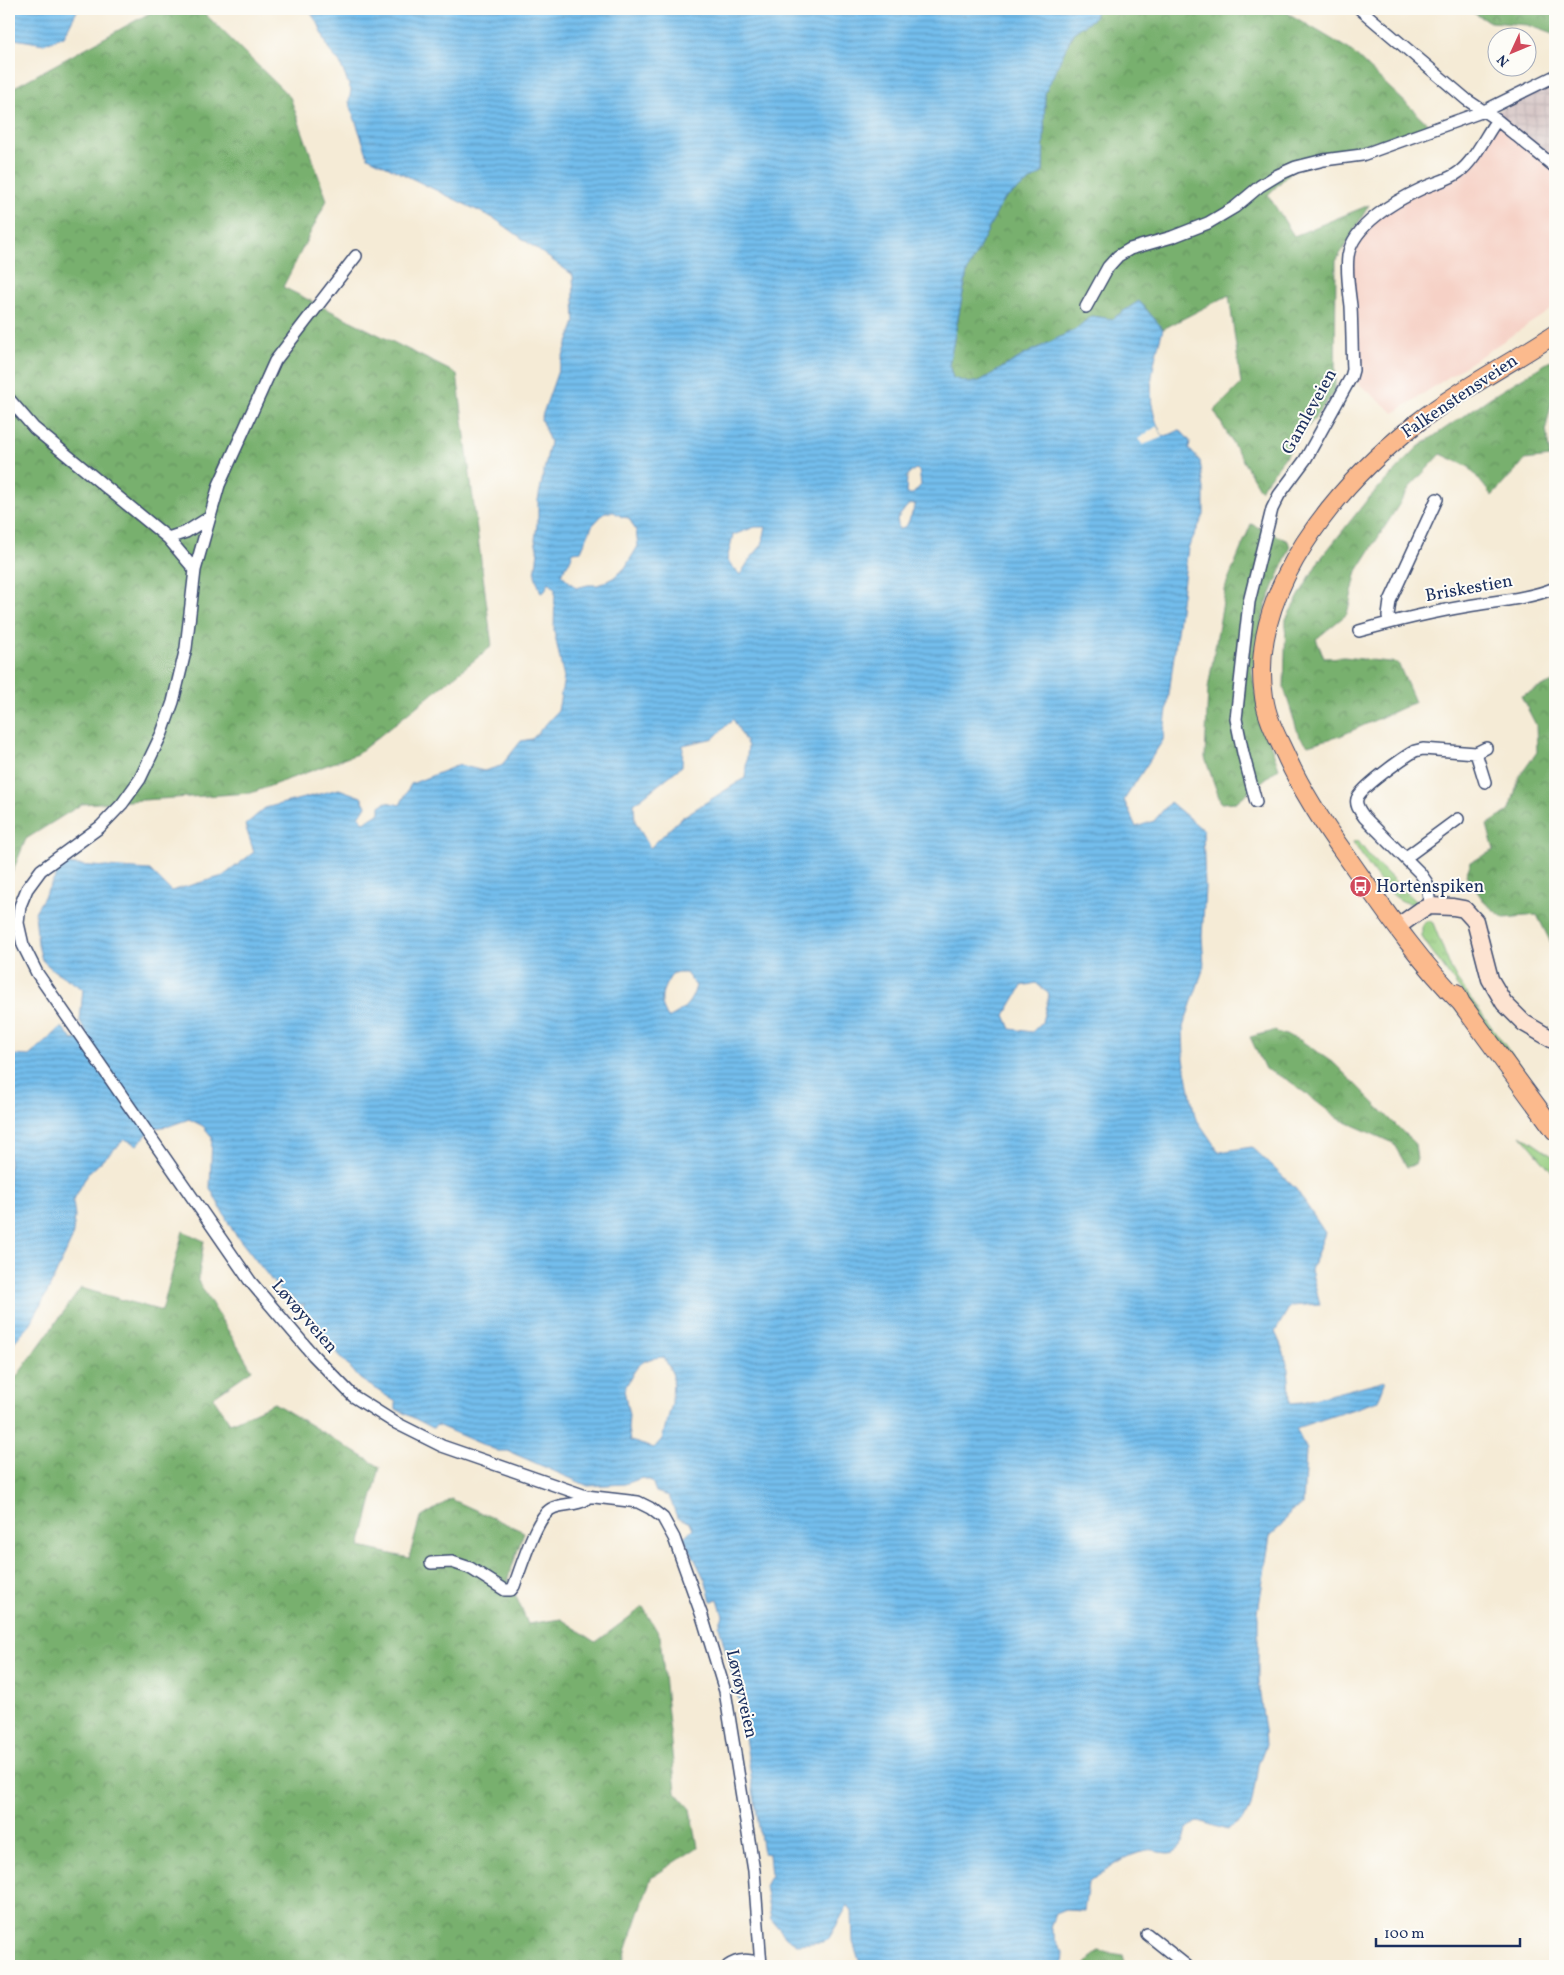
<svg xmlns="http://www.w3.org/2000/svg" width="1564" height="1975" font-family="Vollkorn,serif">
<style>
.built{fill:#f6d1c6}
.industrial{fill:url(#industrial-grid)}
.grass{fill:url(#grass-tufts);stroke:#587e6f}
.forest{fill:url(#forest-crowns);stroke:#4a7066}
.water{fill:url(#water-rules);stroke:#4776a5;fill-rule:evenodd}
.pier{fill:#f5ebd6}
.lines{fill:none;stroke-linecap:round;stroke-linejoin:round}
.street-casing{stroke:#3c4b70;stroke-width:14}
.secondary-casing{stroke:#3c4b70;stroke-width:19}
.primary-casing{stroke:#3c4b70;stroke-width:20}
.street{stroke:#fff;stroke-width:11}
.secondary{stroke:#fde3d1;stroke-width:16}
.primary{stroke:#fbba8d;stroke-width:18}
.labels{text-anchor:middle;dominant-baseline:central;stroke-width:4;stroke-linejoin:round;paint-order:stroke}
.street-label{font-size:18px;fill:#1b2f5e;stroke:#fdfcf7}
.poi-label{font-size:18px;fill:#1b2f5e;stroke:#fdfcf7;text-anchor:start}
</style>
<defs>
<pattern id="industrial-grid" width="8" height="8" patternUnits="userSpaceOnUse" patternTransform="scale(1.25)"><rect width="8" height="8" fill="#d1bfbf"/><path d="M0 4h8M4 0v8" fill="none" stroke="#b3a4a7"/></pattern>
<pattern id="grass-tufts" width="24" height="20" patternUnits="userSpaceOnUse" patternTransform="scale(1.25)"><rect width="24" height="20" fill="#96cd80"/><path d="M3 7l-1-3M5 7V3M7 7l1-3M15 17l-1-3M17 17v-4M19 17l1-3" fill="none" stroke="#81b071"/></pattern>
<pattern id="forest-crowns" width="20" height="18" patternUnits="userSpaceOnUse" patternTransform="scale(1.25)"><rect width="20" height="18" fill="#78b06e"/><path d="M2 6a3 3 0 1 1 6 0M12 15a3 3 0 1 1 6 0" fill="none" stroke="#62905e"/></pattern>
<pattern id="water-rules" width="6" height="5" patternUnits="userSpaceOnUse" patternTransform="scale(1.25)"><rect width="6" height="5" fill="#73bdec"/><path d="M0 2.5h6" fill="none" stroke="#5e9ac2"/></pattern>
</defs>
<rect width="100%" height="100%" fill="#fdfcf7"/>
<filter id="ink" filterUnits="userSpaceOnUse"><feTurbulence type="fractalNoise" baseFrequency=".02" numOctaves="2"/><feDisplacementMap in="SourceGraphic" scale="10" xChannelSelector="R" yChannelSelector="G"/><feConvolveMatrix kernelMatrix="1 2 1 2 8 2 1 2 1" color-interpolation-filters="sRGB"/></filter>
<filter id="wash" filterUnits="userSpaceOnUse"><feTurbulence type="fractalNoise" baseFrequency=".0096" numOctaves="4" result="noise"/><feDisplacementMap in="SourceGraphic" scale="20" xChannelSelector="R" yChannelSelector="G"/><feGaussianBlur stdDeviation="1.12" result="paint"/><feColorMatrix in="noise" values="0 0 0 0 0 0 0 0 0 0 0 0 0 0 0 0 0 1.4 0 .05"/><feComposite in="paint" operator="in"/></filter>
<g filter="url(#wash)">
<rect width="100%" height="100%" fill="#f5ebd6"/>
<path class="built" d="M1495,112L1555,158V307L1394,413L1359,384L1353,370L1348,255L1378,213L1458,173L1475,152Z"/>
<path class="industrial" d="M1555,84V158L1495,112Z"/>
<path class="grass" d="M1355,841H1358L1371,858L1417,902C1394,912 1365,859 1353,842Z
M1428,920L1433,923L1451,969L1457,980L1532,1082L1528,1084L1428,946L1422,937V925Z
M1521,1135L1555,1158V1175Z"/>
<path class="forest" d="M157,9H200L290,97L327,200L283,287L457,374L492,646L357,754L251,793L82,804L26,839L9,880V90Z
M1096,9H1281L1350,50L1430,126L1344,150L1296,167L1268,195L1294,236L1369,205L1336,261L1335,391L1260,490L1214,411L1241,384L1229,295L1163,329L1139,301L1112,319L1091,316L1076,329L1024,355L980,381L969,383L953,378L949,365L967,272L1003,200L1043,172L1045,93L1073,33L1094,18Z
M1466,9H1535L1555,14V35L1527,25L1490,22Z
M1555,358V387L1546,428L1550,457L1525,460L1492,496L1469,467L1441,454L1410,487L1357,571L1347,614L1316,639L1324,658L1344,657L1398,663L1415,702L1340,736L1308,745L1299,736L1284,688L1286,619L1318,562L1367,500L1418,447L1491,397Z
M1251,524L1288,541L1290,548L1265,608L1252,671L1259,713L1279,768L1236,802L1221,803L1205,758L1208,688L1226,585Z
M1555,681V801L1552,858L1555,866V957L1553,947L1537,915L1504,918L1485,903L1466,875L1471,862L1494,850L1487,825L1510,810L1519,777L1537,752L1536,725L1521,696Z
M1274,1031L1300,1040L1336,1065L1415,1144L1417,1159L1415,1165L1407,1167L1393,1143L1339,1119L1288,1080L1265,1069L1250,1037Z
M183,1231L204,1241L198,1281L252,1370L213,1397L230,1423L274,1403L380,1467L360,1547L409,1558L420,1518L451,1499L524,1532L508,1578L528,1624L561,1619L596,1642L643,1607L660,1636L676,1792L691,1809L698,1847L651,1878L621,1966H9V1387L81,1288L162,1311Z
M1098,1951L1123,1955L1126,1966H1084Z"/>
<path class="water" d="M9,9H78L64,36L44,44L9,38Z
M308,9H1096L1094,18L1073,33L1045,93L1043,172L1003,200L967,272L949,365L953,378L969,383L980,381L1024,355L1076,329L1091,316L1112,319L1139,301L1163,329C1152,367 1143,400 1163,437L1180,430L1190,441L1189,449L1200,461L1204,489V515L1188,548L1163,740L1124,800L1136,827L1154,821L1170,802L1203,830L1205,888L1202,936L1204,967L1183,1027L1184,1059L1195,1117L1219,1152L1252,1147L1296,1189L1325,1233L1311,1270L1320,1304L1290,1306L1275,1332C1289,1361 1289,1371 1290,1403L1302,1402L1386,1380L1378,1401L1296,1428L1306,1450L1303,1505L1289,1512L1282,1525L1270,1536L1258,1612V1681L1265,1730L1266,1744L1258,1765L1252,1801L1245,1818L1227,1830L1199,1821L1187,1829C1185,1836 1184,1846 1177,1850C1169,1857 1157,1849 1147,1851C1125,1854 1107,1870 1088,1883L1084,1911L1065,1910L1055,1914L1050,1927L1054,1938L1063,1952L1062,1966H861L853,1942L852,1911L848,1905L828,1940L822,1942L797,1944L786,1937L771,1919L765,1886L771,1875L769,1854L763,1853L740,1705L719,1626L723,1616L718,1600L711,1601L706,1582L684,1537L693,1528L689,1522L677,1517L669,1496L656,1492L652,1481L642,1478L625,1484L588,1486L508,1451H498L437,1425L433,1428L396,1409V1402L360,1379L323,1336L325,1332L311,1317H307L301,1310L305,1304L297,1305L291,1296H284L233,1231L210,1188L212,1137L203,1126L189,1119L169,1126L153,1128L137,1145L125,1139L87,1175L73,1201L75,1217L72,1239L49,1289L31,1323L14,1342L9,1353V1055L29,1056L62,1027L73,1040L88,1036L80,1021L83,989L53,970L42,960L38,945L35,912L63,864L150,870L171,891L223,876L254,852L245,825L265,808L339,789L361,797L366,806L359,817L364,822L380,813V806L386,802L400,805L411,784L459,765L484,771L501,766L521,741L532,739L558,711L564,678L554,631L555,589L549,582L544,592L541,593L535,575L538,552L535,540L538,517V500L550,442L541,419L575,322L573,275L495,219L368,157L349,102L351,90L340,63L329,50L319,25ZM915,469L919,470L921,485L913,494H906L907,476ZM916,504L907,525L899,530L897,519L908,505ZM605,512H614L622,517L629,518L636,531L638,546L625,568L613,578L598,585H588L576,588L561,574L570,561L573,552L581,551L592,526ZM755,527H766L762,545L750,559L740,575L727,560L733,535ZM733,719L748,746L745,778L681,818L650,848L635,821L634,804L682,766L683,745L714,738ZM673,973H686L696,986C691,1004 684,1010 668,1018C657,1000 662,989 673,973ZM1036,983L1049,994L1042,1022L1032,1032L1011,1029L1005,1015L1022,986ZM664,1357L673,1375L672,1404L662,1439L654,1448L630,1441L628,1429L629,1415L624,1390C636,1369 637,1358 664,1357Z"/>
<path class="pier" d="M1157,426L1163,437L1143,445L1138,439Z"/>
</g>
<g filter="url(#ink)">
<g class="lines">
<defs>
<path id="street" d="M1360,9L1467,100L1497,120L1555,167
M356,256L275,361L219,485L195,570L186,648L173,702L162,733L140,779L122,804L100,827L41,870L27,889L20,906L18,923L23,945L37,973L250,1281L313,1355L353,1396L394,1422L442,1446L586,1496L638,1502L650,1508L663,1518L674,1538L702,1616L725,1691L754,1871L761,1966
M1086,307L1108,267L1118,256L1130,249L1172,237L1208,223L1235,207L1260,186L1278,175L1296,167L1324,160L1362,155L1484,111L1555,76
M9,399L34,428L168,538L195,570
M168,538L186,532L210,517
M1389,622L1388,616L1390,601L1437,499
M1359,631C1395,621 1432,612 1468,606C1497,601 1528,599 1555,588
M1476,753L1485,782
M1256,802L1243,753L1236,719L1249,602L1272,509L1279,495L1305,460L1351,377L1353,370C1352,349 1352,327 1351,306C1349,289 1346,273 1348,256C1353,225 1395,201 1421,189C1433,183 1449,180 1459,172C1475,160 1485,136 1497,120
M1405,858L1458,819
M1430,906L1427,883L1420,873L1364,817C1361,812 1355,806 1357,799C1359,789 1404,757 1415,751L1423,749L1476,753L1486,748
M431,1563L452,1562L470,1568L505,1590H511L514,1586C521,1568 536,1517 551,1509C561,1503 575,1506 585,1500L586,1496
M1147,1934L1187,1966
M728,1966C739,1958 749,1960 761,1963"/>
<path id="secondary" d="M1397,927L1421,910L1430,906L1453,907L1464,909L1475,921L1490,979L1504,1003L1524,1023L1555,1041"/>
<path id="primary" d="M1456,993L1461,1003L1555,1131
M1461,1003C1417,959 1383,908 1347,857C1324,825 1303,793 1287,758C1278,738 1267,720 1264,697C1247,590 1339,484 1417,423C1460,389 1510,364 1555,334"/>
</defs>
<use href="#street" class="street-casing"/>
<use href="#secondary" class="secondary-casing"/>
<use href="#primary" class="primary-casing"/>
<use href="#street" class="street"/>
<use href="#secondary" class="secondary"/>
<use href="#primary" class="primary"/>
</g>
</g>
<defs>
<symbol id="bus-disc" viewBox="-11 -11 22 22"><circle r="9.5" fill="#d1495b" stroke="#fdfcf7"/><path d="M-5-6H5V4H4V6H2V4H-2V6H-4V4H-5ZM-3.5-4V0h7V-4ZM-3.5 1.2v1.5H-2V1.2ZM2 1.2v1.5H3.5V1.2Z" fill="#fff"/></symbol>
</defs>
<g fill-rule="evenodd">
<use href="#bus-disc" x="1348" y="874" width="25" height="25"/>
</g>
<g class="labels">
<g class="street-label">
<text transform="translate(1460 397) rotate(-34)">Falkenstensveien</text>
<text transform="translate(1310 412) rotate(-61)">Gamleveien</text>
<text transform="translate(1469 589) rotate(-10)">Briskestien</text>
<text transform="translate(304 1317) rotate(49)">Løvøyveien</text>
<text transform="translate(741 1694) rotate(77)">Løvøyveien</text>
</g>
<g class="poi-label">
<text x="1376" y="887">Hortenspiken</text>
</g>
</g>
<rect width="1564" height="1975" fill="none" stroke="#fdfcf7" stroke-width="30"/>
<g transform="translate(1512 52) rotate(226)"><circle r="24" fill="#fdfcf7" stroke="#a3aaba"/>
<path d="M0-4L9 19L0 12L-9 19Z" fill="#d1495b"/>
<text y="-8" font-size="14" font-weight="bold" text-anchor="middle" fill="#1b2f5e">N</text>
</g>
<path d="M1376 1938v8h144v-8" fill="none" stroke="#1b2f5e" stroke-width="2.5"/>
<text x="1384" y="1938" font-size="15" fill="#1b2f5e" stroke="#fdfcf7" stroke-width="4" paint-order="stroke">100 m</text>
</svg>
